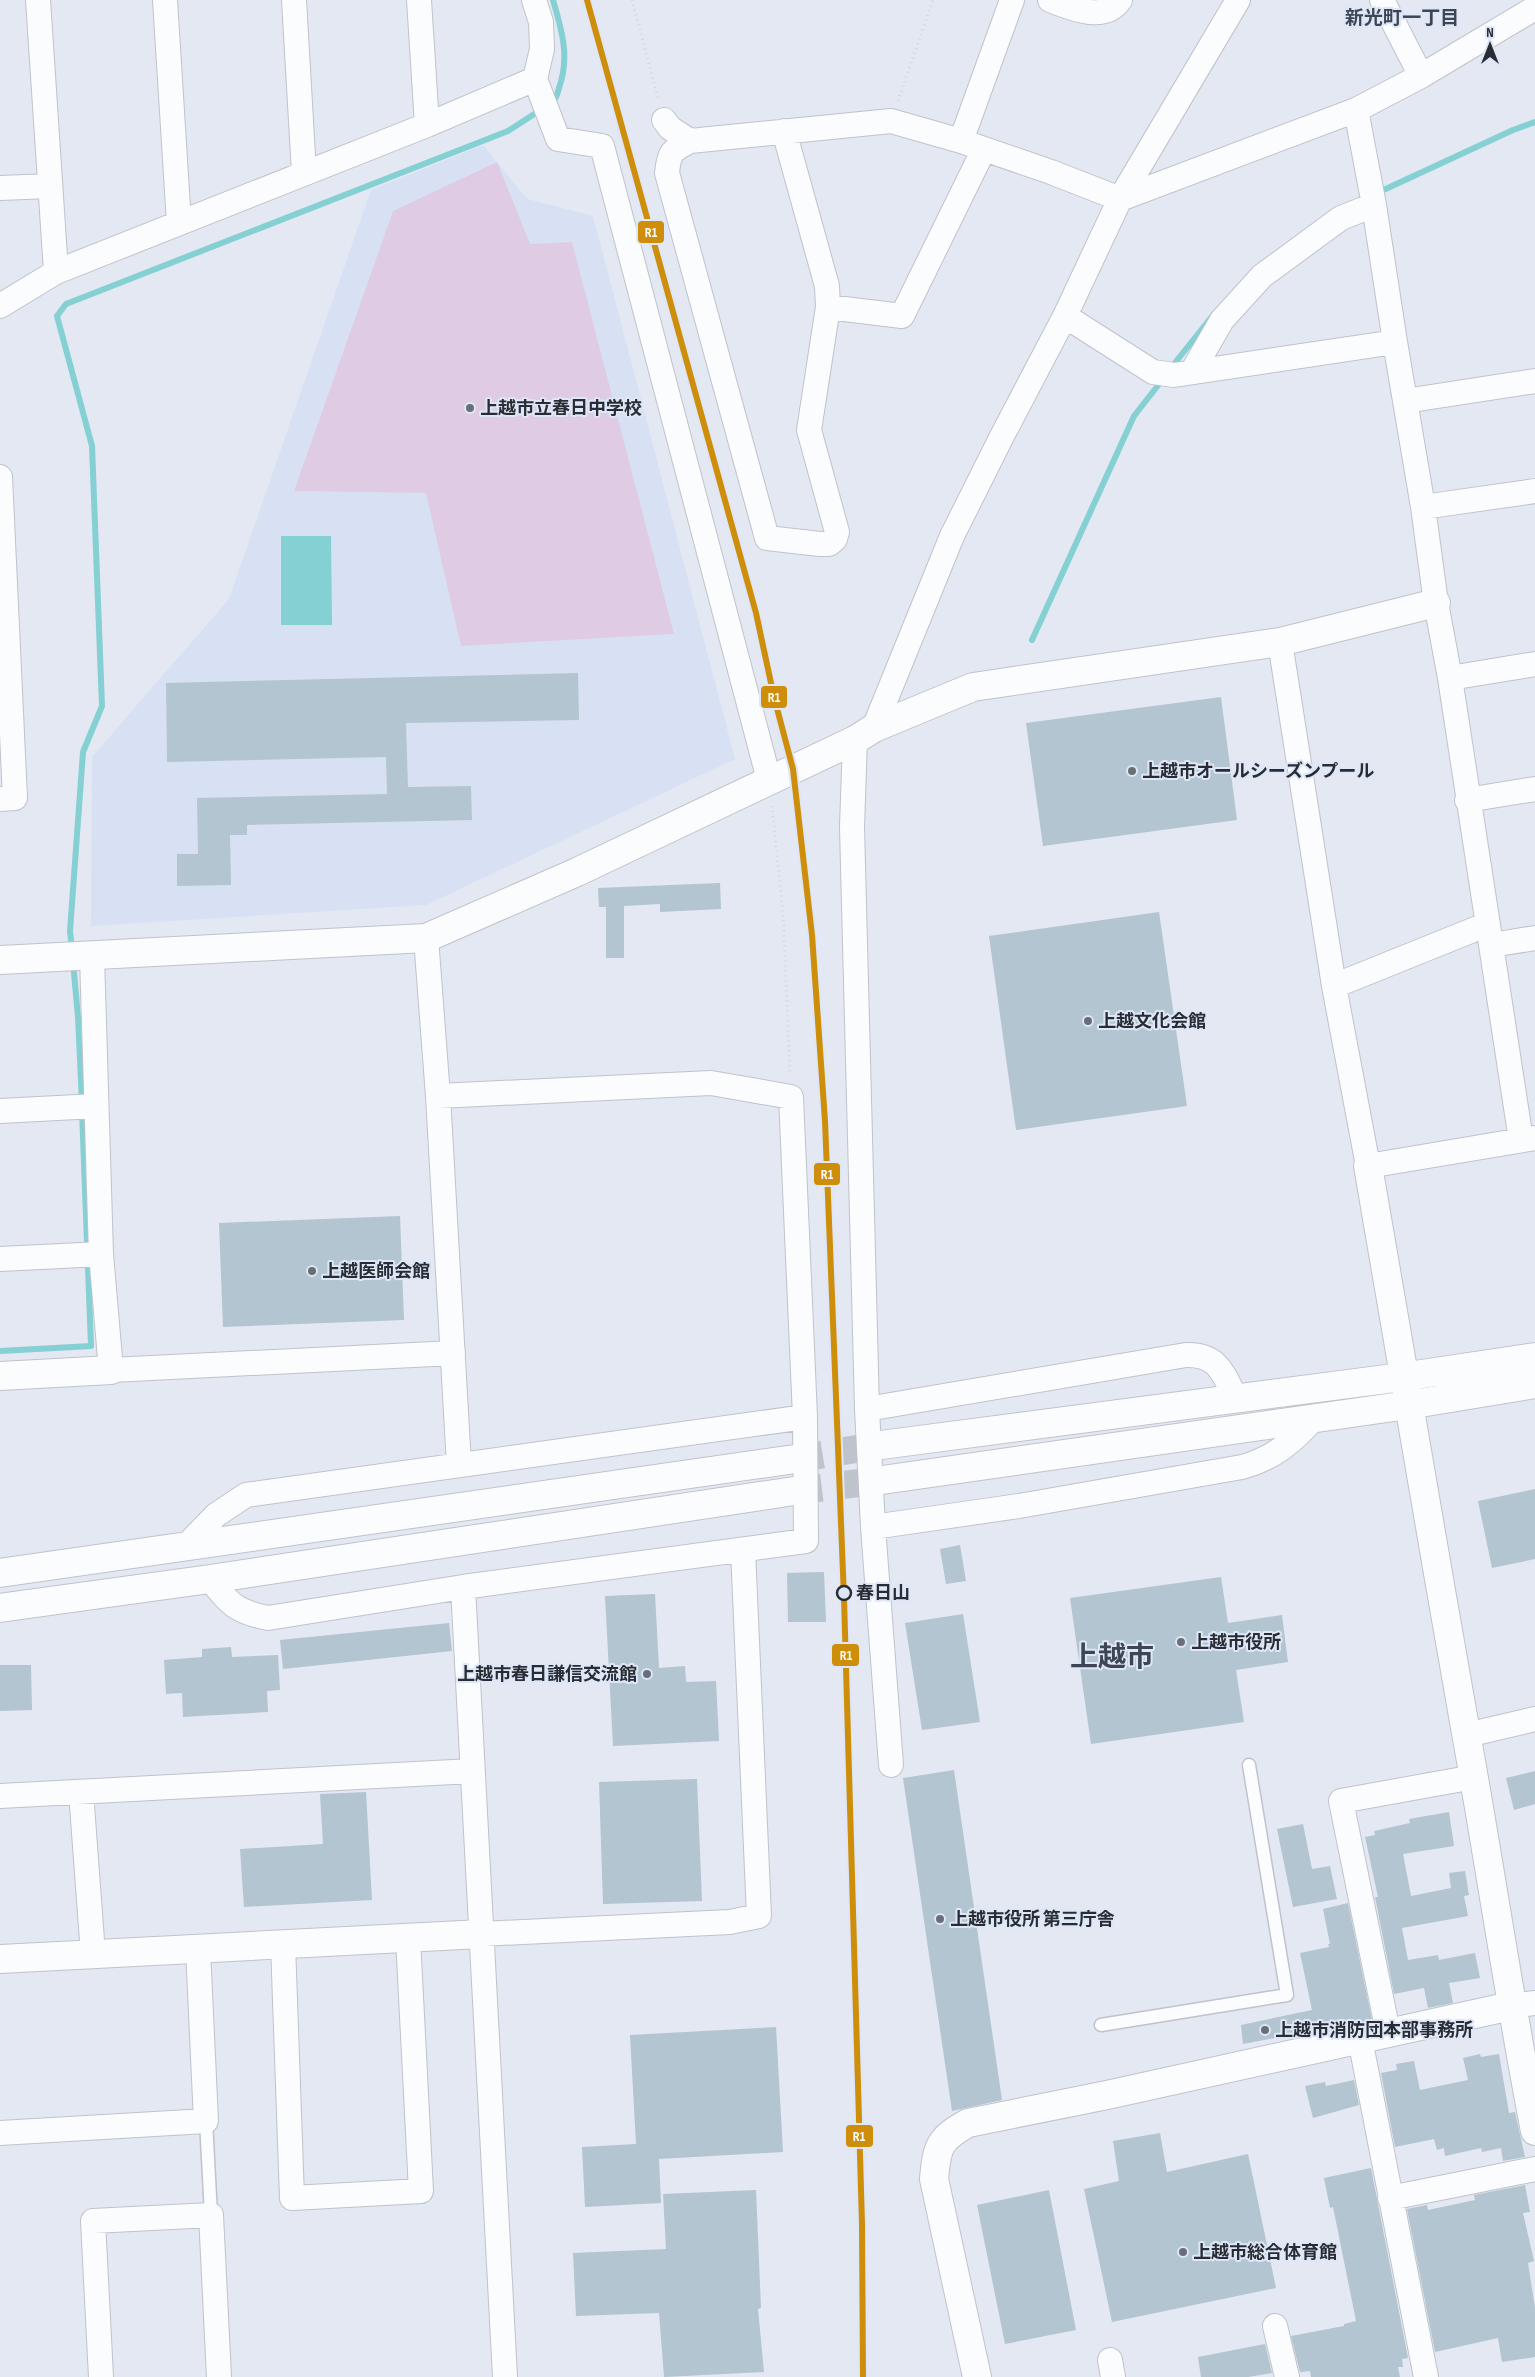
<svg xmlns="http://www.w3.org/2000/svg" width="1535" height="2377" font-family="'Sofia Sans Condensed','Noto Sans JP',sans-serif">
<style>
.built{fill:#d7e1f3}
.green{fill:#dfcce4}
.water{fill:#84d0d3}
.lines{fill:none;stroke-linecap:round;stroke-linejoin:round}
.stream{stroke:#84d0d3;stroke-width:6}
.building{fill:#b2c5d0}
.tertiary-tunnel{stroke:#bec3cc;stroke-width:28;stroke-dasharray:28 14;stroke-linecap:butt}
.service-casing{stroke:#bfc3cb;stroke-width:15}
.minor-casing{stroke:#bfc3cb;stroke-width:26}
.tertiary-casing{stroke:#bfc3cb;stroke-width:30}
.path{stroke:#d5d6d8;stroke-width:3;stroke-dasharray:1 4;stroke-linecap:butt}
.service{stroke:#fbfcfd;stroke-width:12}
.minor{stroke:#fbfcfd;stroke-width:24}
.tertiary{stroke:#fbfcfd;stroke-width:28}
.rail-1-casing{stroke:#dde7f8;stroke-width:10}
.rail-1{stroke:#ce8e0a;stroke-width:6}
.poi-dot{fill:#6a6e76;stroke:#dde7f8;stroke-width:2}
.stop-dot{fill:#dde7f8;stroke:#292d33;stroke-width:2.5}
.labels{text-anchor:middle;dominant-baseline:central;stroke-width:4;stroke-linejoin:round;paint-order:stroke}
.poi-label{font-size:18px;font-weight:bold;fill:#292d33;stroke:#dde7f8;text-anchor:start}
.stop-label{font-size:18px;font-weight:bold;fill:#292d33;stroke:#dde7f8;text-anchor:start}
.neighbourhood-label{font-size:19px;font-weight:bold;fill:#3e4653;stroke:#dde7f8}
.town-label{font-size:28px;font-weight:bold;fill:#3e4653;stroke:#dde7f8}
.line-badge{stroke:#dde7f8;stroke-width:2}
.badge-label{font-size:14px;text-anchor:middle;font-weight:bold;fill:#fff}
</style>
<rect width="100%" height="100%" fill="#e3e8f2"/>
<path class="built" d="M483,145L527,199L593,216L735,759L426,905L91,926L92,757L229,599L371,190Z"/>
<path class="green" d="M497,162L530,244L572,242L674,634L461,646L426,493L294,491L393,211Z"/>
<path class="water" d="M281,536H331L332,625H281Z"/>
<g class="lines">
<path class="stream" d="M550,104C556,100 557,95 559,88C570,57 562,31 553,0
M1377,193L1513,130L1535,122
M1170,369L1214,314
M1032,640L1134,416L1163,379
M72,949L70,931L83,752L102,706L92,446L57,316L66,304L508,131L542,109
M73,962L78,1017L82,1101
M0,1351L91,1346L82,1111"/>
</g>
<path class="building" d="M578,673L579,720L406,723L408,787L471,786L472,820L247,825V835H230L231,885L177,886V854H198L197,798L387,794L386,757L167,762L166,683Z
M1221,697L1237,820L1043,846L1026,723Z
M720,883L721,909L660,912V904L624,906V958H606V907H599L598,888Z
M1159,912L1187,1106L1016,1130L989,936Z
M400,1216L404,1320L223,1327L219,1223Z
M1535,1489V1559L1492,1568L1478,1501Z
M960,1545L966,1581L946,1584L940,1549Z
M824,1572L826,1622H788L787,1573Z
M1221,1577L1228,1623L1282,1615L1288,1662L1236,1670L1244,1722L1091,1744L1070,1598Z
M655,1594L659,1668L685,1666L686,1682L716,1681L719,1741L613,1746L605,1596Z
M963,1614L980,1722L922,1730L905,1623Z
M449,1623L452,1651L283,1669L280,1640Z
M231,1647L232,1657L278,1655L280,1690L267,1691L268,1712L183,1717L182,1693L166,1694L164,1660L202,1657V1649Z
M0,1665H31L32,1710L0,1711Z
M954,1770L1002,2100L952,2111L903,1778Z
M1535,1771V1804L1514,1810L1506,1778Z
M697,1779L702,1901L603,1904L599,1782Z
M366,1792L372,1900L244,1907L240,1849L323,1844L320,1794Z
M1449,1812L1454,1846L1403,1854L1411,1896L1451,1888L1449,1873L1465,1871L1469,1895L1464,1896L1468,1916L1402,1928L1408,1960L1438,1955L1439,1960L1475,1953L1480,1978L1449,1983L1453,2003L1428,2008L1424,1988L1394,1994L1375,1897H1378L1365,1837L1375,1835L1374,1831L1410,1823L1409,1819Z
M1303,1824L1312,1869L1330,1866L1337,1899L1293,1907L1277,1829Z
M1348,1903L1372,2020L1243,2044L1241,2025L1312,2010L1300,1953L1329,1947L1328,1944H1330L1323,1909Z
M776,2027L783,2152L659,2159L661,2203L585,2207L582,2147L636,2144L630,2035Z
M1480,2054L1481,2057L1499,2054L1509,2113L1515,2112L1525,2157L1503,2161L1501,2148L1482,2152L1481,2148L1445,2156L1444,2148L1437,2150L1434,2139L1395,2147L1381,2073L1397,2070L1396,2064L1414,2061L1420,2090L1468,2080L1463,2058Z
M1354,2080L1359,2105L1313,2118L1305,2086L1325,2082L1326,2086Z
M1160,2133L1167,2172L1248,2154L1276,2288L1112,2322L1084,2189L1119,2181L1113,2141Z
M1371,2168L1408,2358L1402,2359L1403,2367H1398L1400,2377H1311L1310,2371L1300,2372L1291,2336L1344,2326V2324L1356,2321L1333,2207L1330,2208L1324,2178Z
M1525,2185L1530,2212L1523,2213L1534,2261L1528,2263L1535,2308V2357L1502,2362L1498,2338L1435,2352L1407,2209L1427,2205L1428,2210L1475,2200L1474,2195Z
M756,2190L761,2308L758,2309L764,2372L664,2377L659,2313L576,2316L573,2253L666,2249L663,2194Z
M1049,2190L1076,2330L1005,2344L977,2205Z
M1265,2344L1272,2373L1248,2377H1201L1198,2357Z"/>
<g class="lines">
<path class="tertiary-tunnel" d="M795,1459L881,1445
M794,1491L882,1480"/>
<defs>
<path id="service" d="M1101,2025L1287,1995L1249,1765
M206,2121L211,2215"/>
<path id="minor" d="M38,0L56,272
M165,0L179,223
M294,0L304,173
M419,0L427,125
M534,0L541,22L542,49L535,79L558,139L602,146L769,780
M1050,0C1070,8 1105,23 1120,0
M1382,0L1421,76
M1356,110L1374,205L1395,342
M664,120L670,128L690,141L891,121L961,141L1051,172L1120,199L1356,110L1421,76L1535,8
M784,131L827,286L828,307
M690,141C672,150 669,152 667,173L767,538L820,544H829L835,539L837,532L809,430L828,307L902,316L984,149
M961,141L1012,0
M0,188L50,186
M0,306L56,272L427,125L535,79
M1065,316L1153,372L1174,375L1395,342L1423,507L1436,603L1450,678L1521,1140
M1192,372L1222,320L1262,276L1341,218L1374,205
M1405,401L1535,381
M0,477L15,798L0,799
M1423,507L1535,491
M1280,642L1334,986L1368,1166L1535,1138
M1450,678L1535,664
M874,728L952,536L1002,436L1065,316L1120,199L1238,0
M855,740L852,827L867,1409L873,1527L891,1765
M1467,800L1535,789
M426,938L438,1096L459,1465
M1492,945L1535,938
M92,957L101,1254L111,1370L453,1353
M1334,986L1488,924
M0,1111L96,1106
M0,1259L101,1254
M867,1409L1186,1355C1218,1354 1223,1373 1236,1399
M873,1527L1019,1506L1242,1467C1273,1459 1294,1441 1315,1417
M185,1547L216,1515L246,1495L805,1417
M210,1579C229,1604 237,1612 268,1618L463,1587L806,1541L805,1417L791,1097L711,1083L438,1096
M463,1587L505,2377
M1467,1735L1535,1719
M81,1792L93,1954
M0,1796L472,1771
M481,1934L730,1922L759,1916L743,1550
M283,1944L292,2198L421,2191L408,1938
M1511,2006L1535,2003
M1388,2032L1341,1801L1474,1777
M1360,2039L1426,2377
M0,2133L206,2121L198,1949
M1390,2198L1535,2169
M1275,2326L1287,2377
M1110,2360L1113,2377
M101,2377L93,2221L211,2215L219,2377"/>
<path id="tertiary" d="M0,960L426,938L577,872L855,740L874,728L973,687L1280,642L1436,603
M1368,1166C1399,1355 1433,1544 1466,1733C1490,1866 1509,1998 1535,2131
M0,1376L111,1370
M881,1445L1402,1377L1535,1357
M882,1480L1408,1405L1535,1384
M0,1573L795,1459
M0,1608L210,1579L794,1491
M0,1959L481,1934
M977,2377L934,2179C937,2146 939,2139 968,2123L1107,2095L1511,2006"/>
</defs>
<use href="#service" class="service-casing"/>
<use href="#minor" class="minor-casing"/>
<use href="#tertiary" class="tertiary-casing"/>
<path class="path" d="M632,0L658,98
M898,101L933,0
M772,806L783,913L790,1074"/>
<use href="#service" class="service"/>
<use href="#minor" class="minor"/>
<use href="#tertiary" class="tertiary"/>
<defs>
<path id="rail-1" d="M587,0L756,613L774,697L793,769L812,935L825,1121L844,1598L862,2224L863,2377"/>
</defs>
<use href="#rail-1" class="rail-1-casing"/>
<use href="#rail-1" class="rail-1"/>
</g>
<g class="poi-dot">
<circle cx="470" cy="408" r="5"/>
<circle cx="1132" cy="771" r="5"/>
<circle cx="1088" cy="1021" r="5"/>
<circle cx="312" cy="1271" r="5"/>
<circle cx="1181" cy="1642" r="5"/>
<circle cx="647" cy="1674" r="5"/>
<circle cx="940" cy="1919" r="5"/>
<circle cx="1265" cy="2030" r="5"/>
<circle cx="1183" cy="2252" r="5"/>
</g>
<circle class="stop-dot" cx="844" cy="1593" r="7"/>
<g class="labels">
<g class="poi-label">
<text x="480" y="408">上越市立春日中学校</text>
<text x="1142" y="771">上越市オールシーズンプール</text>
<text x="1098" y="1021">上越文化会館</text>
<text x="322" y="1271">上越医師会館</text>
<text x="1191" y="1642">上越市役所</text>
<text x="637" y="1674" text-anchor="end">上越市春日謙信交流館</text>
<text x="950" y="1919">上越市役所 第三庁舎</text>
<text x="1275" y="2030">上越市消防団本部事務所</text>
<text x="1193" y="2252">上越市総合体育館</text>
</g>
<g class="stop-label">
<text x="856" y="1593">春日山</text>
</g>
<g class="neighbourhood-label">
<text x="1402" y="18">新光町一丁目</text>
</g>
<g class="town-label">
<text x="1112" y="1657">上越市</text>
</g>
</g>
<g class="line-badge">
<rect x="637" y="220" width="28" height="24" rx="5" fill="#ce8e0a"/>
<rect x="760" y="685" width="28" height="24" rx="5" fill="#ce8e0a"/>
<rect x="813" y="1162" width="28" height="24" rx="5" fill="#ce8e0a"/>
<rect x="831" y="1643" width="29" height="24" rx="5" fill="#ce8e0a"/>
<rect x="845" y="2124" width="29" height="24" rx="5" fill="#ce8e0a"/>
</g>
<g class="badge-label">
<text x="651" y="237">R1</text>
<text x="774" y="702">R1</text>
<text x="827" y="1179">R1</text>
<text x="846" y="1660">R1</text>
<text x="859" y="2141">R1</text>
</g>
<g transform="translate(1490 45)" stroke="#dde7f8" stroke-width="4" paint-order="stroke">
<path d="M0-4L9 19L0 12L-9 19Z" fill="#292d33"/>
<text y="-8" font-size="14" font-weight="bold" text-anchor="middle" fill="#292d33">N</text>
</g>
</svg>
